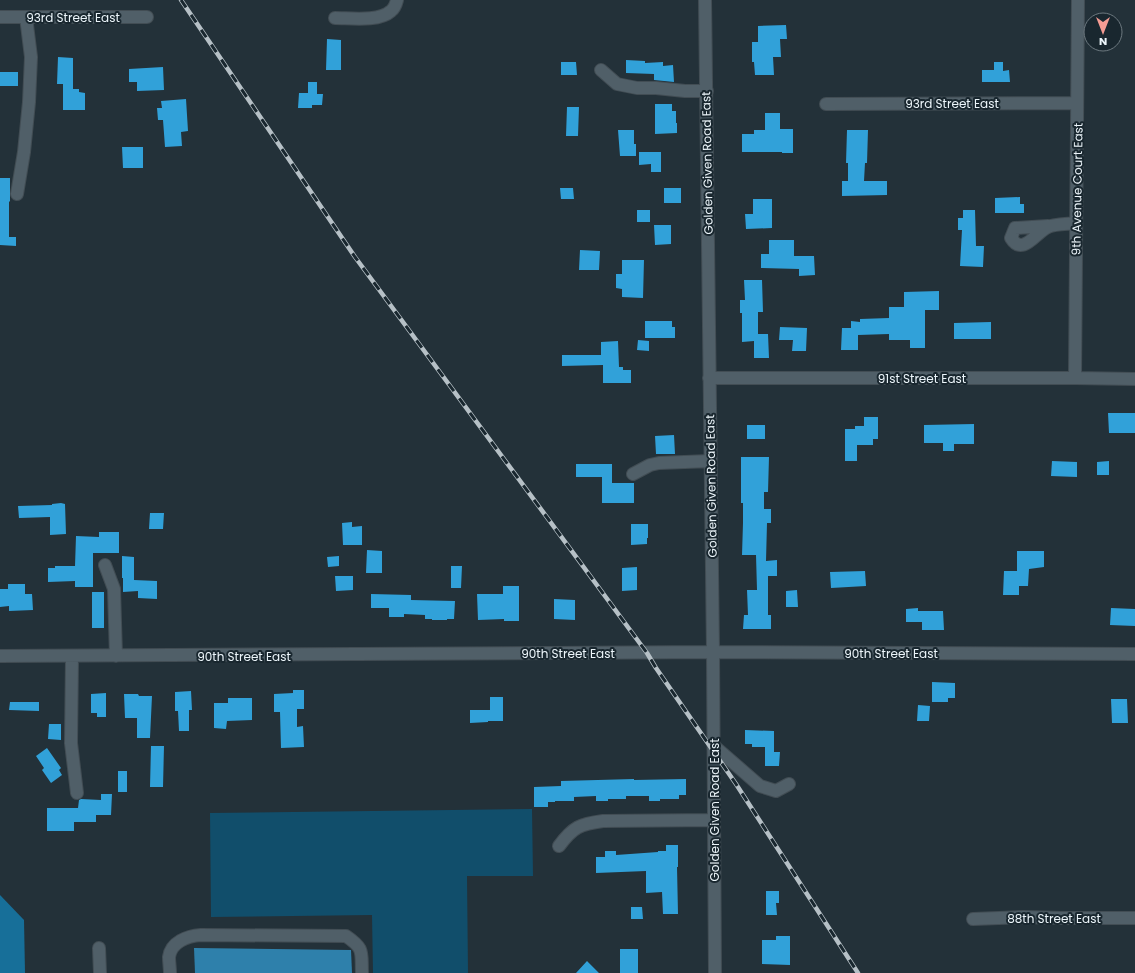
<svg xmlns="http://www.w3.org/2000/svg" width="1135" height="973" font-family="Poppins,sans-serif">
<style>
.green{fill:#114e6b}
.forest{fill:#176f99}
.water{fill:#2e80ab}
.building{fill:#31a1d9}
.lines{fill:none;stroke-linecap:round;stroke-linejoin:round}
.minor-casing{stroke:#424d54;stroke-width:14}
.minor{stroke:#505f68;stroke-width:12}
.rail-casing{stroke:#b6c0c6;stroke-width:4.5}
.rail{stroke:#19272f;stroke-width:3;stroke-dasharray:9;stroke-linecap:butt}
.labels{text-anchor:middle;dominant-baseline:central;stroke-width:4;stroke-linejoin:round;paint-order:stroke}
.street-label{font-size:12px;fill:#ecf5fa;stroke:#19272f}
</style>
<rect width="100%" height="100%" fill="#233139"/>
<path class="green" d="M532,809L533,876H467L468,973H373L372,915L211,917L210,813Z"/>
<path class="forest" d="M0,895L24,920L25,973H0Z"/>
<path class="water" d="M194,948L351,950L352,973H195Z"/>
<path class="building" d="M786,25L787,39H780L781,57H773L774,75H755L754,62H752V42H758V26Z
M327,39L341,40V70H326Z
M58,57L73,58V89H79V92L85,93V110H63V84H57Z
M626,60L645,61V63L663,62V66L673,65L674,82L654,80V74L626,73Z
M561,62H576L577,75H561Z
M994,62H1003V71L1009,70L1010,82H982V70H994Z
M163,67L164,90L137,91V82H129V69Z
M0,72H18V86H0Z
M308,82H317V94H323L322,105H312V108H298L299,93H308Z
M186,99L188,131L181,132L182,146L165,147L163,120H158L157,108H162L161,101Z
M655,104H672V111H676V123H677V133L655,134Z
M567,107H579L578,136H566Z
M765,113H780V129H793V153H782V152H742V134H754V130H765Z
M618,130H634V144H636V156H620Z
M847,130H868L867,163H865L864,181H887V195L842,196V181H848V163H846Z
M122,147H143V168H123Z
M639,152H661V172H651V164L639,165Z
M0,178H10V201L9,202V237H16V246L0,245Z
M560,188H573L574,199H561Z
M664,188H681V203H664Z
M1020,197V204H1024V213H995V198Z
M753,199H772V228L746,229L745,214H753Z
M637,210H650V222H637Z
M963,210H975L976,246H984L983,267L960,266L962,230H958V218H963Z
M654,225H671V244L655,245Z
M769,240H794V256H814L815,275L799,276V269L761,268V254H769Z
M580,250L600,251L599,270H579Z
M622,260H644L643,298L622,297V289L616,288V274H622Z
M744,280H762L763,312H758V334H768L769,358H754V341L742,342V313H740V300H745Z
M939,291V310H925V348H910V340H889V334L858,335V350H841L842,328H851V321L860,322V319L889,318V307H904V292Z
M645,321H672V327H675V338H645Z
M991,322V339H954V323Z
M780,327L807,328L806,351H792L793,340H779Z
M638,340L649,341V351L637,350Z
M618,341L619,367H623V370H631V383H603V365L562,366V355H601V342Z
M1108,413H1135V433H1109Z
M864,417H878V439H873V445H857V461H845V429H855V426H864Z
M974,424V444H954V451H943V443H924V425Z
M747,425H765V439H747Z
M674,435L675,454H656L655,436Z
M741,457H769L768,492H764V509H771V523H767L766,561L777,560V576H768V615H771V629H743L744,615H748L747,590H757L756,555H742L743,523V503H741Z
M1052,461L1077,462V477L1051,476Z
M1109,461V475H1097V462Z
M576,464H612V483H634V503H602V477H576Z
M61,503L65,504L66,534L50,535V517L19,518L18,506L52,505V504Z
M150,513H164L163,529H149Z
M352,522V527L362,526V545H343L342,523Z
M631,524H648V538H647V544L631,545Z
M99,532H119V553H93V587H75V581L48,582V568H55V566H75L76,536L99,537Z
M367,550L382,551V573H366Z
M1017,551H1044V567L1029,569L1028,586H1019V595H1003L1004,571H1017Z
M122,556L134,557V580L157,581V599L138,598V591L123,592V578H122Z
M339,556V566L328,567L327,557Z
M451,566H462L461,588H451Z
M637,567V590L622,591V568Z
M865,571L866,586L831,588L830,572Z
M335,576H353V590L336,591Z
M8,584H25V594H32L33,610L9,611V606L0,607V589H8Z
M503,586H519V621H504V619L478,620L477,594H503Z
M797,590L798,607H786V591Z
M92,592H104V628H92Z
M371,594L411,595V600L455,601L454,619H447V620H432V619H425V615L404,614V617H389V608H371Z
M554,599L575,600V620L554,619Z
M918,608V611H943L944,630H922V622H906V609Z
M1111,608L1135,609V626L1110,625Z
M932,682L955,683V698H948V702H932Z
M293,690H304V709H297V727L303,726L304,747L281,748L280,712H274V694L293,693Z
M191,691L192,710H189V731H179L178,711H175V692Z
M106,693V717H97V713H91V694Z
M124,694H138L139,696H152L150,738H137V718H125Z
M490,697H503V721H488V722L470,723V710H490Z
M228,698H252V720L227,721L226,729L214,728V703H228Z
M1111,699H1127L1128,723H1112Z
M10,702H39V711L9,710Z
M918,705L930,706L929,721H917Z
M49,724H61V740L48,739Z
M745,730L774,731V752H780L779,766H765V747H752V744H745Z
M151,746H164L163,787H150Z
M47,748L61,768L59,770L62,775L51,783L42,770L44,768L36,756Z
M118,771H127V792H118Z
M634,779V780L686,779V795H679V799H660V801H649V796H626V799H608V801H596V796L574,797V801H555V802H548V807H534V787L561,786V781Z
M101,794H112L111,815H96V822H74V831H47V808H78L79,800L81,799L101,800Z
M666,845H678V867H677L678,914H663L662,892L646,893V871L596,873V857H605V851H616V855L658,852V851H666Z
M766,891H779V903H776L777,915H766Z
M631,907H642L643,919H631Z
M776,936H790V965L762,964V940H776Z
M620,949H638V973H620Z
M587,961L599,973H576Z"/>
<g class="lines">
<defs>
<path id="minor" d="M705,0L713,652L715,973
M0,17H147
M335,18C350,18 379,22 391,11C395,8 396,4 397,0
M601,70L617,84L637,88H656L685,91H707
M826,104L1077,103
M17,194L24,152L29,102L31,57L26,17
M1048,226L1015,228L1011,238C1023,257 1036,232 1048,227C1053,224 1069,224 1076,223
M709,378H1075L1135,379
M1075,378L1078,0
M633,474L650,465L659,463L710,461
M105,565L114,589L116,656
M0,656L713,652L1135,654
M72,657L71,743L77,793
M714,746L760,786L776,791L789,784
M559,846C573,827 580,824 603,821L714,820
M973,919L1023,917L1061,918H1135
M99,948L100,973
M170,973C170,968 169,962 169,957C171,942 187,936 201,935L346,936C365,949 361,952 362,973"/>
</defs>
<use href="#minor" class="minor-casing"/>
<use href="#minor" class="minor"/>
<defs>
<path id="rail" d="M181,0L355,257L647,653L656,668L736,784L858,973"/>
</defs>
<use href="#rail" class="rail-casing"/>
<use href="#rail" class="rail"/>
</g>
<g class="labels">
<g class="street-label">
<text x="73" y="17">93rd Street East</text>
<text x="952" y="103">93rd Street East</text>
<text transform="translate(707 163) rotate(-91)">Golden Given Road East</text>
<text transform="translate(1077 189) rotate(-89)">9th Avenue Court East</text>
<text x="922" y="378">91st Street East</text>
<text transform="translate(711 486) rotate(-91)">Golden Given Road East</text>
<text x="568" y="653">90th Street East</text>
<text x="891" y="653">90th Street East</text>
<text x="244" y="656">90th Street East</text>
<text transform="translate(714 810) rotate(-90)">Golden Given Road East</text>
<text x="1054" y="918">88th Street East</text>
</g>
</g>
<g transform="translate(1103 32) rotate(180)"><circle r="19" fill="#19272f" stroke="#6d7980"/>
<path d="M0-3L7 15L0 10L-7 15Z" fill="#f59c94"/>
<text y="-6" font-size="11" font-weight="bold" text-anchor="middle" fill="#ecf5fa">N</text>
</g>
</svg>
